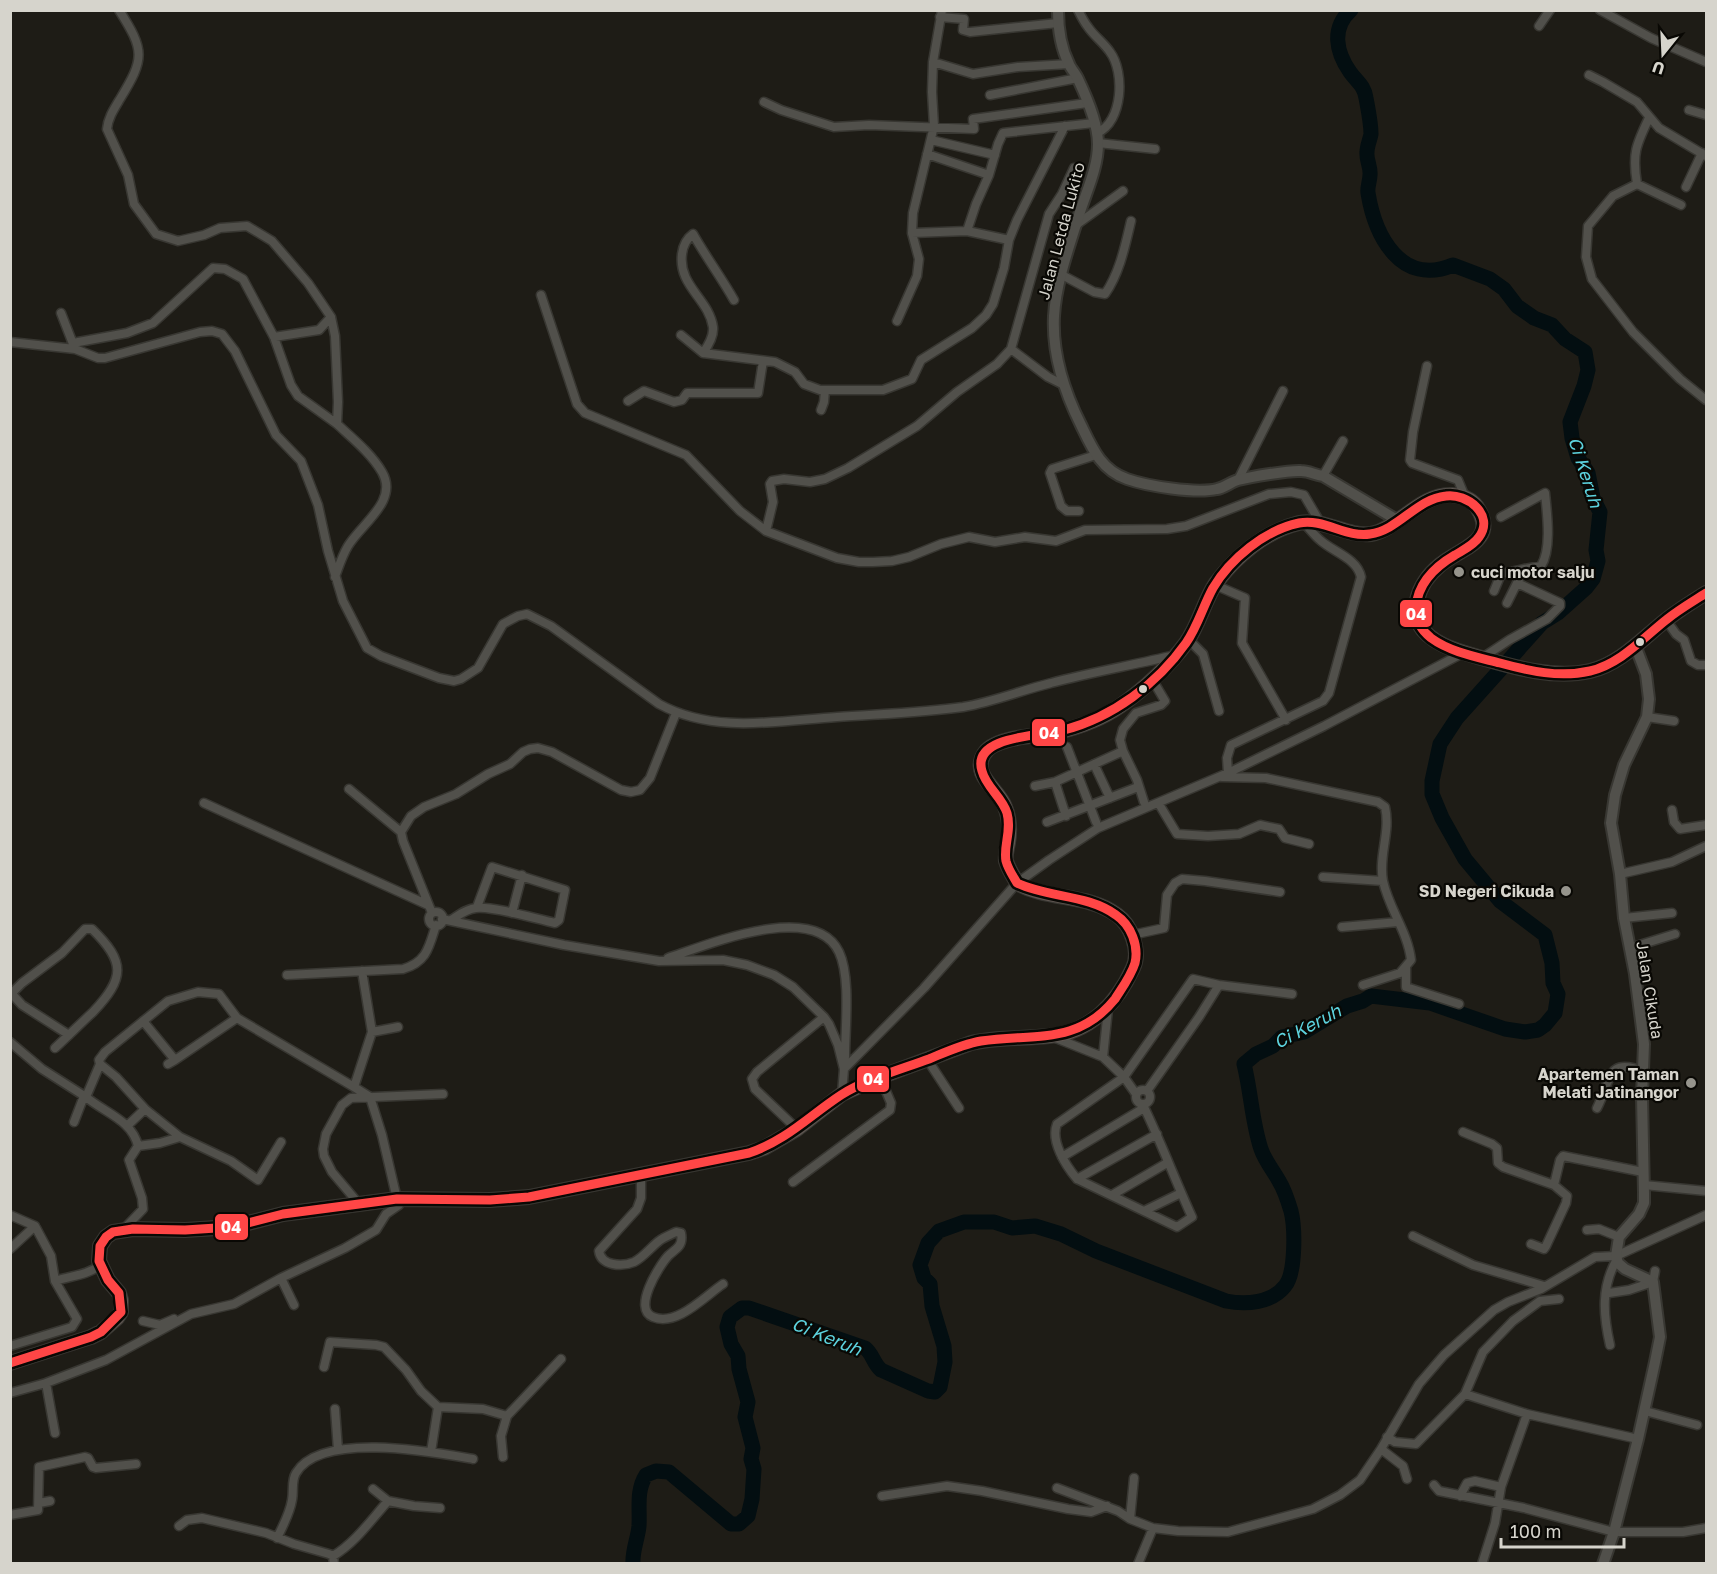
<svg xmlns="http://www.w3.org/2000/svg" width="1717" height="1574" font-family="'Golos Text',sans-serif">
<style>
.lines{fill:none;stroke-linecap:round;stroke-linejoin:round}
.river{stroke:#030e11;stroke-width:15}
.minor-casing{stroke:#383732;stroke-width:11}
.tertiary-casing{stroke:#383732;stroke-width:14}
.trunk-casing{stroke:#383732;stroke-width:16}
.minor{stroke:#51504b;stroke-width:8}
.tertiary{stroke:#51504b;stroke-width:10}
.trunk{stroke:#5e5550;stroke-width:14}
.bus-1-casing{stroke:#090804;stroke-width:14}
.bus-1{stroke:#ff4646;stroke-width:9}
.poi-dot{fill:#96948c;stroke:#090804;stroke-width:2}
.bus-dot{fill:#d6d4cc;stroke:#090804;stroke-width:2}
.labels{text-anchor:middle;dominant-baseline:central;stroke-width:4.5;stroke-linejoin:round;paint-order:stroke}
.street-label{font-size:16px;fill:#d6d4cc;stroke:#090804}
.poi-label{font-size:16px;font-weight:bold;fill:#d6d4cc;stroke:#090804;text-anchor:end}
.water-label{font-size:18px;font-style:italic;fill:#5cd2de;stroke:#090804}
.line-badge{stroke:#090804;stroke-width:2}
.badge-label{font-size:16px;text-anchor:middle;font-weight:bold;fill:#fff}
</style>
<rect width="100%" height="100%" fill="#1e1c16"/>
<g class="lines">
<path class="river" d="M633,1564C632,1551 638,1538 639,1526C640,1508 636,1491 646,1475L656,1471L669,1472L731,1524H739L748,1516L752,1499L754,1469L751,1459L753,1448L745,1417L748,1402L739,1369L738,1356L731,1344L727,1327L730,1317L742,1308H749L865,1348C873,1354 873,1363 881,1370L928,1391L935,1392L940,1387L945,1362L944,1346L932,1306L930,1284L924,1278L920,1265L928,1243L939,1231L964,1222H994L1012,1228L1035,1226L1061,1234L1096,1251L1226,1301C1246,1305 1272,1303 1285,1286C1296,1273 1295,1227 1291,1211C1288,1201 1284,1189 1279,1181C1273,1170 1265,1161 1261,1149C1252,1122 1251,1092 1244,1064L1256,1054L1273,1046L1282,1037L1304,1032L1347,1006L1363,1001L1371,996L1430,1003L1505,1029L1525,1032L1538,1030L1545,1025L1555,1013L1558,994L1553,983L1552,963L1545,935L1500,901L1465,859L1442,818L1432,794V781L1440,744L1457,718L1542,623L1558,613L1586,588L1593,579L1598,561L1596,550L1600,512L1593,498L1588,473L1578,458L1572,438L1570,422L1584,386L1588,370L1585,352L1565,339L1552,325L1534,318L1517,306L1504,289L1490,279L1453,265C1401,287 1375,236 1368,193C1367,187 1370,181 1370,175C1371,167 1366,160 1367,152C1367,146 1370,140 1371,134C1371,123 1368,109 1366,98C1364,85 1357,82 1350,72C1336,52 1331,28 1351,10"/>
<defs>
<path id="minor" d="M119,10C145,51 145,58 120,99C114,109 108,118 107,129L128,175L134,204L156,234L178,241L204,235L220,228L247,226L272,241L308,283L331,317L335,336L338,402L337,424C352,438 371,453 382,472C399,501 361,524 348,546C342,556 339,566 335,577
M1078,10C1081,16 1084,22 1088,27C1094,36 1104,43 1110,52C1125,72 1123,122 1097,133
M1600,10L1651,38L1706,62
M940,17L964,19L963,30L970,32L1058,23
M1539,26L1550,10
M933,62L973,74L1018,67L1069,64
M1589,75L1603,82L1637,102L1659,128L1706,156
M990,95L1078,78
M764,102L781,110L834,127L869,125L974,129L973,119L1087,103
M1689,110L1706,115
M931,140L995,155
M1098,143L1155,149
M927,154L989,175L976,204L967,231
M1074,168L1062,194L1049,214L1011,349L997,364L957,392L917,426L848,468L825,479L810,482L784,479L772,481L770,484L773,502L766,531L837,558L859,562H873L892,561L909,557L941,544L969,537L995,542L1025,537L1056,541L1085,530L1167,529L1186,526L1269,494L1291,492L1304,495L1321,524
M989,175L998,144L1003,133L1094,123
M1637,184C1632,154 1636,145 1649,118
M1686,187L1702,153
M1681,205L1637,184L1613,196L1588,226L1586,257L1592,279L1633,332L1680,379L1706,400
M1076,225L1123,191
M912,233L967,231L1009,240
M1062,275L1094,292L1105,294C1120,272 1125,246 1131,221
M541,295L577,404L585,413L686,455L740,511L766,531
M61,313L75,349L98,358H105L200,332L212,331L222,334L235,351L276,435L301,461L318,505L328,551L343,601L367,648L381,656L439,678L454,681L461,679L478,668L503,624L518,616L527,614L551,626L659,704C714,734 777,721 837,717C879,714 921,713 963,707C993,702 1022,690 1051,683C1092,672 1134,665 1175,655
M897,321L917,276L919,259L912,233L913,213L934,126L932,92L933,62L942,10
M681,335L703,353L775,362L795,372L804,384L820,390H825
M274,337L319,330L331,317
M10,342L75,349
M73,343L127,333L153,323L213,268L225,269L243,279L274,337L291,385L298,396L337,424
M1011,349L1048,377L1064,385
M703,353C708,346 714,336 713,327C709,299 678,286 682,254C683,246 686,239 693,234C706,257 721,277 734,300
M1427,366L1413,432L1410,460L1412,463L1458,480L1465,497
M628,401L644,391L674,402L682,400L687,393H758L763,361
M821,410L824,402L825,390H883L912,379L921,360L972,328L986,315L993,304L1004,268L1009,240L1017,220L1065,126
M1323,476L1343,441
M1238,480L1283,391
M1079,511H1067L1061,506L1050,473L1052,469L1096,455
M1501,517L1545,493C1547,513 1552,549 1541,566L1524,569L1507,603
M1215,585L1245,598L1242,643L1286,720
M1494,591L1501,574L1524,569
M1666,620L1676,634L1684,640L1691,661L1698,665H1706
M1189,640L1203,654L1219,711
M1482,658L1509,640L1547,619L1560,606V603L1517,583
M1647,717L1674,721
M1067,747L1096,822
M1094,764L1110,798
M1228,773L1227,758L1231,745L1323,701L1329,693L1361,577C1357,558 1333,552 1320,540C1314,535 1309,528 1303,522
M1222,777L1266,778L1378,802L1385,807C1391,832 1378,856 1383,881C1389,909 1408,932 1411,960L1400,973L1363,985
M1055,782L1066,816
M1035,786L1055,782L1123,751
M349,789L401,832
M1144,802L1137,780L1123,751L1120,740L1123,729L1136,713L1161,705L1165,701L1152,679
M204,803L428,905
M1159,804L1177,834L1208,836L1239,834L1260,825L1279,829L1285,838L1309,844
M1672,810L1674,822L1680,829L1706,825
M1047,822L1138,787
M1620,874L1672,862L1706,846
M1323,877L1383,881
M429 919a7 7 0 1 1 14 0a7 7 0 1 1-14 0Z
M432,913L403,841L401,832L411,816L424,807L456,794L488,774L510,764L523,752L530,749L538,748L552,752L621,790L631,792L640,790L650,778L676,713
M512,913L522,875
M1624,918L1672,913
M442,919L564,945L659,961L723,960L747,965L774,975L793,987L824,1017L829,1024L838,1045L844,1069L842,1094
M451,920C459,915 466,909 476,908C494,906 536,919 555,923L559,920L565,890L492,867L477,907
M1342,927L1398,922
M1132,935L1164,928L1167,895L1175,883L1182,879L1205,881L1280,892
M1630,948L1675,934
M668,958C707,945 814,900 839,952C851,977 845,1028 845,1057
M1406,967V987L1459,1004
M362,971L372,1032
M287,975L403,969C427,962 429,947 436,925
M12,994L22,1005L69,1035
M10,995L22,983L62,953L85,929H92C126,962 125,978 93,1012C80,1024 68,1036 55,1048
M1108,1009L1103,1057L1124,1077L1136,1094
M143,1021L175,1060L168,1064
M1053,1037L1103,1057
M10,1042L42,1069L86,1097L100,1064L116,1077L145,1109L128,1125
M927,1059L959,1108
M175,1060L237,1018L354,1087L370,1097L382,1135L397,1199
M100,1064L99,1060L105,1052L168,1001L198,992L219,994L237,1018
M844,1069L924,988L1017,883L1049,860L1098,828L1228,773L1324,726L1463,653
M354,1087L372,1032L398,1027
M1136 1097a7 7 0 1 1 14 0a7 7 0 1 1-14 0Z
M1147,1091L1199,1017L1219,985
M86,1097C105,1113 132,1120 138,1146
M1143,1105C1161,1142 1175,1180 1192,1217L1177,1227L1077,1179C1066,1166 1050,1141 1057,1124L1124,1077L1193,979L1219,985L1292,994
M1597,1108C1611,1081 1606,1056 1644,1072
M145,1109L180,1137L231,1161L258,1180L281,1142
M74,1122L84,1096
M797,1129L755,1089L752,1079L757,1072L824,1017
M1463,1132L1492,1144L1497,1148L1498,1163L1503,1167L1554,1185
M138,1146L160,1143L180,1137
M1062,1157L1144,1108
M641,1175V1198L637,1209L599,1251C601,1266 622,1267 634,1262C643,1258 651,1247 659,1241C664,1237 670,1235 676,1232L681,1233C682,1238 682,1242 679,1246C676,1250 672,1252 668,1256C659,1266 632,1309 653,1317C677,1327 705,1296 723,1284
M1077,1179L1157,1134
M793,1182L890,1110L891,1103L880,1077
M1644,1185L1706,1191
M1112,1195L1167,1163
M359,1204L332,1172L324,1156L323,1149L326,1134L342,1105L351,1098L443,1094
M1144,1211L1181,1193
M10,1215L35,1226L51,1256L55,1281L77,1319L72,1327L10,1346
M123,1230L143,1209L142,1198L129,1160L138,1146
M1587,1230L1599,1229L1619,1237
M1413,1236L1473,1265L1544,1286
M1531,1244L1544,1249L1546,1246L1566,1203L1567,1196L1554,1185L1560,1160L1563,1156L1643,1172
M10,1249L35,1226
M281,1278L294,1305
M55,1281C73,1275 85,1276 101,1265
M1609,1293L1629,1290L1653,1282L1655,1271
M143,1321L160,1325L174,1319
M1610,1345C1603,1314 1601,1287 1617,1259
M324,1367L330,1342L376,1345L384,1347L406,1370L421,1391L438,1407L483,1409L507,1416L561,1359
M46,1383L55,1433
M10,1393L46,1383L106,1360L191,1314L234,1304L281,1278L345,1248L376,1230L386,1214L399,1205L401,1199
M1465,1394L1527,1414
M335,1409L338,1450
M1645,1411L1697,1425
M1387,1437L1395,1442L1416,1444L1465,1394L1483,1352L1513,1321L1540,1301L1559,1299
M1381,1449L1403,1466L1407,1479
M431,1452L438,1407
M503,1457L501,1436L507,1416
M1434,1485L1439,1491L1524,1508L1614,1532H1683L1706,1528
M1057,1488L1118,1511L1130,1519L1153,1528L1178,1531L1228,1532L1313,1509L1340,1495L1360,1480L1381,1449L1419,1384L1444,1355L1494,1310L1508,1302L1541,1289L1595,1257L1616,1256L1706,1215
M373,1489L388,1501
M882,1496L947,1486L982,1491L1068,1509L1091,1512L1107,1506
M1460,1496L1467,1483L1475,1481L1501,1487
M39,1503L50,1501
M10,1515L38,1510L39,1467L85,1457L88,1458L93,1467L96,1468L136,1464
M1130,1519L1134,1478
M179,1526L187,1520L202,1518L266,1533L294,1544L329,1554L333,1556L334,1564
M277,1538C283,1526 290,1513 292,1500C294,1490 291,1481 296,1473C321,1431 433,1452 473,1459
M333,1556C355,1543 371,1520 388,1501L414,1506L440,1508
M1138,1564L1153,1528
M1482,1564L1495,1523L1501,1487L1527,1414L1638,1439"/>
<path id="tertiary" d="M1058,10C1058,28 1061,48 1069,64C1071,69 1076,74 1078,79C1087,98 1098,123 1098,144C1098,168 1086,192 1079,215C1069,247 1056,282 1054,316C1052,354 1065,393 1081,425C1092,448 1101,470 1127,479C1147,486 1196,494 1217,489C1224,488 1231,482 1238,480C1250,477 1290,470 1301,471C1309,471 1315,475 1323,476L1397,520
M1603,1564L1614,1532L1638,1439L1655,1362L1660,1337L1653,1282L1625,1269L1618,1263L1616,1256L1619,1237L1639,1214L1644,1203V1193L1642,1096L1644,1044L1635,974L1624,918L1620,874L1611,823L1615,795L1624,765L1647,717L1649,699L1646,674L1635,645"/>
<path id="trunk" d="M10,1363L91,1337L101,1332L117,1318L121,1312V1300L119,1293L108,1280L99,1261L100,1246L106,1237L113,1232L133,1229L185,1230L232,1227L283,1214L397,1199L490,1200L529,1197L749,1153L764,1148L797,1129L842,1094L880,1077L971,1043C996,1037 1023,1039 1049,1036C1090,1033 1117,1003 1133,968C1141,951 1131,925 1117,915C1087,893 1047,901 1017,883C1013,876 1008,868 1006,861C1005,856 1007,848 1008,843C1010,831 1010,819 1005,807C999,789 971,776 984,754C994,736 1041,736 1058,732C1079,727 1103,718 1120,706C1143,690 1170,665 1186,643C1199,625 1204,601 1216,583C1236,556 1266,531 1299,523C1323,518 1347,537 1371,534C1396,530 1421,493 1452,495C1463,496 1473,499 1478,509C1498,542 1458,549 1440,565C1429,574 1420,587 1417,600C1415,609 1415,617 1419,624C1430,645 1461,652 1482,658C1516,668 1555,679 1590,671C1620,664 1643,638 1666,620C1679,610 1693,601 1706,593"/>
</defs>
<use href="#minor" class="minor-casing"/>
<use href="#tertiary" class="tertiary-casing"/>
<use href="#trunk" class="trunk-casing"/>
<use href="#minor" class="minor"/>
<use href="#tertiary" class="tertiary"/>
<use href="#trunk" class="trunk"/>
<defs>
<path id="bus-1" d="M10,1363L91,1337L101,1332L121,1312L119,1293L108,1280L99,1261L100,1246L106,1237L113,1232L133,1229L185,1230L232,1227L283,1214L397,1199L490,1200L529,1197L749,1153C787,1140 809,1116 841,1095C866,1079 902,1069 929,1059C946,1052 963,1044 981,1041C1033,1033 1077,1046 1115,999C1122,988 1131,976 1135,963C1139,946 1131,925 1116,915C1087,894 1048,898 1017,883C1013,876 1008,869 1006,861C1003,846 1012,831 1007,813C1002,797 986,787 982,771C971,735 1043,736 1064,730C1113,717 1157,684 1186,643C1198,626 1203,606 1213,588C1230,559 1265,530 1299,523C1324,518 1346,538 1370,534C1399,530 1416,499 1446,496C1467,493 1495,515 1479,537C1474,545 1463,550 1455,555C1436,566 1418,583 1416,607C1415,620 1421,630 1431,638C1450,652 1477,657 1500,663C1529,671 1560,678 1590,671C1620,664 1642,639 1666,620C1678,610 1692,602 1706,593"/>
</defs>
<use href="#bus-1" class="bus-1-casing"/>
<use href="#bus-1" class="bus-1"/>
</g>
<g class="poi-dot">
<circle cx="1459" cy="572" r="6"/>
<circle cx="1566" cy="891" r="6"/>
<circle cx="1691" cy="1083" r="6"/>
</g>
<g class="bus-dot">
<circle cx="1640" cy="642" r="5"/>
<circle cx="1143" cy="689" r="5"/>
</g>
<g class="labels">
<g class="street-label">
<text transform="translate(1061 231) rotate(-75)">Jalan Letda Lukito</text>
<text transform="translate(1650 990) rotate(81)">Jalan Cikuda</text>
</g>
<g class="poi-label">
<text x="1471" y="572" text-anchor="start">cuci motor salju</text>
<text x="1554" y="891">SD Negeri Cikuda</text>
<text x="1679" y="1074">Apartemen Taman<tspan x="1679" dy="18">Melati Jatinangor</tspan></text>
</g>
<g class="water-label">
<text transform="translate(1586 472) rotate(72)">Ci Keruh</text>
<text transform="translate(1307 1026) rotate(-28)">Ci Keruh</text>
<text transform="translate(827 1336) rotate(22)">Ci Keruh</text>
</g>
</g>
<g class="line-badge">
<rect x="1399" y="599" width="34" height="29" rx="6" fill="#ff4646"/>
<rect x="1031" y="718" width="35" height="29" rx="6" fill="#ff4646"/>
<rect x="856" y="1065" width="34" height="28" rx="6" fill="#ff4646"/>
<rect x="214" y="1213" width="35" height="28" rx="6" fill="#ff4646"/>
</g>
<g class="badge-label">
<text x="1416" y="620">04</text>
<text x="1049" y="739">04</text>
<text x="873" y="1085">04</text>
<text x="231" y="1233">04</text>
</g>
<rect width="1717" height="1574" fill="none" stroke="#d6d4cc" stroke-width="24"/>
<g transform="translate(1663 54) rotate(198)" stroke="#090804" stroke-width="4.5" paint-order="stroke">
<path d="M0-4.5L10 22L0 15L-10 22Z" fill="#d6d4cc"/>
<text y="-9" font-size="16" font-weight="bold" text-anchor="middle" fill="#d6d4cc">U</text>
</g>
<path d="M1501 1538v9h123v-9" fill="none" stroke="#d6d4cc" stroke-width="3"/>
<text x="1510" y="1538" font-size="18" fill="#d6d4cc" stroke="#090804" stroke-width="4.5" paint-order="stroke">100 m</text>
</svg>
